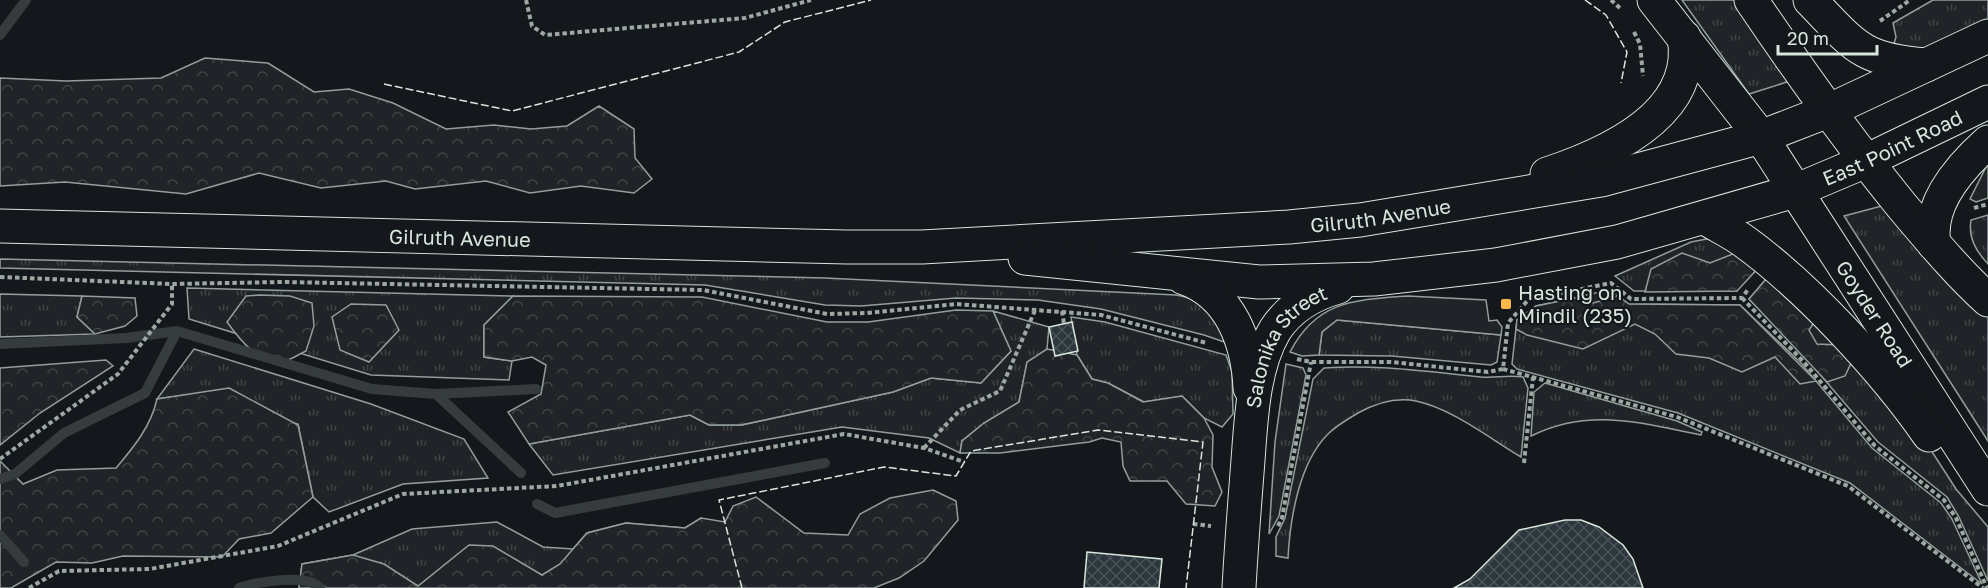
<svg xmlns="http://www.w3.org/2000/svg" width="1988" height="588" font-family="'Golos Text',sans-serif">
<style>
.grass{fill:url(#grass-tufts);stroke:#939e99;stroke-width:1.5}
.forest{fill:url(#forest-crowns);stroke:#939e99;stroke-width:1.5}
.garden{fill:#202428;stroke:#939e99;stroke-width:1.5}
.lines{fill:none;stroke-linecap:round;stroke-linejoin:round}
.stream{stroke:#363b3e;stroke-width:10}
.building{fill:url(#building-cross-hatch);stroke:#d8e6dc;stroke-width:1.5}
.minor-casing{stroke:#d8e6dc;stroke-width:35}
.path{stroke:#9da8a2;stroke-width:4;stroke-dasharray:4.5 3;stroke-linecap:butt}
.minor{stroke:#14181c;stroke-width:33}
.fence{stroke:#d8e6dc;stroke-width:1.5;stroke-dasharray:8 3;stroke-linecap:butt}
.poi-dot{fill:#ffb74d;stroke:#14181c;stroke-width:2}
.labels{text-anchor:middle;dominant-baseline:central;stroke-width:4.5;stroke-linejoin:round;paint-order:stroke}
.street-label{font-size:20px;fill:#d8e6dc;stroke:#14181c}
.poi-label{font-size:20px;fill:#d8e6dc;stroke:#14181c;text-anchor:start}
</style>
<defs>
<pattern id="grass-tufts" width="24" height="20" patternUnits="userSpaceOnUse" patternTransform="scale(1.5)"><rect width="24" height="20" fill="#202428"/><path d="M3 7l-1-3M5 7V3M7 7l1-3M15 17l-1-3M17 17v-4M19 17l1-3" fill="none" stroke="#404447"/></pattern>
<pattern id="forest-crowns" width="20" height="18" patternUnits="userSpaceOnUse" patternTransform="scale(1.5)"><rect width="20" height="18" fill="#202428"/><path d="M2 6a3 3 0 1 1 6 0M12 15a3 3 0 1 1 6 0" fill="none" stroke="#404447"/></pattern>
<pattern id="building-cross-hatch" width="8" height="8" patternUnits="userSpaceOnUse" patternTransform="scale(1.5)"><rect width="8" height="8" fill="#2c363c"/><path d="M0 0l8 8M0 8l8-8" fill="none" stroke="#4a5358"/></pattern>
</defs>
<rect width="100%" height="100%" fill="#14181c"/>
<path class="grass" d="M1682,0H1741L1789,77L1787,82L1749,94Z
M1933,0H1988V26L1927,55L1890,56L1896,37L1893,23Z
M1889,204L1988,312V441L1844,216Z
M1988,215V264C1976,251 1968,238 1971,220Z
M1717,237L1739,248L1737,291H1634L1615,276L1691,242Z
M0,259L825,278L1176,295C1215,303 1215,309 1230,344L1204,335L1101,309L1038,300L956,298L861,306L825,305L705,285L0,268Z
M1773,271L1918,430L1956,489L1988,527V581L1959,517L1947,497L1878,442L1805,357L1749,299Z
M187,288L513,296L484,325V357L512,361L509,380L371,375L189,319Z
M1609,290L1629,304L1740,305L1801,363L1872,448L1941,503L1952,519L1982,584L1850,483L1678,413L1517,369L1512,364L1517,320L1536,306Z
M0,294L82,296L77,317L95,334L0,337Z
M993,311L1049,327L1047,349L1027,363L1019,402L984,423L962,441L960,453L929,438L842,427L553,475L529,444L690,415L709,425H742L893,392L931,378L981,383L1011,351Z
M1071,317L1105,322L1226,355L1232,372L1233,414L1222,427L1204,418L1182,396L1144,402L1108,383L1092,379L1077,355Z
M1337,320L1501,335L1497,362L1491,365L1392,356L1319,355L1322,332Z
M194,349L371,404L464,439L488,478L403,484L329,512L313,497L298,424L186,395L157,399Z
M1286,364L1303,368L1306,375L1279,516L1269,534L1275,442Z
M1324,368C1376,364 1430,372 1481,377C1495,378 1508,375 1523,377L1528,388L1521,457C1489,438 1453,409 1416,401C1396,397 1376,403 1358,413C1348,419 1337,425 1328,434C1299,463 1290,519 1288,558L1276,556V537L1285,518L1313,379Z
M1545,383L1677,421L1702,432L1701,435C1641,423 1589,407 1531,436L1534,392Z
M701,518L742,588H299L302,564L353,555L412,529L497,522L543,547L573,549L587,533L626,523L685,528Z"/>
<path class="forest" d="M205,58L268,63L314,92L349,89L393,103L446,129L494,125L531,129L567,126L599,106L634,129L635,158L652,179L634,193L581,186L530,193L486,181L415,189L386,181L321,188L259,173L186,194L65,182L0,186V78L66,81L161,78Z
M1743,250L1761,265L1737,291L1645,292L1651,269L1682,253L1710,263Z
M1773,271L1819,315L1809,330L1817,344L1839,345L1852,361L1845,376L1827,382L1749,299Z
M259,295L290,296L312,303L314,326L306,351C299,354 291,360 284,361C258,364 240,340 227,322L246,296Z
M82,296L135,298L137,316L125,326L95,334L77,317Z
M513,296L702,297L827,322H868L956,310L993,311L1011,351L981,383L931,378L893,392L741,425H709L690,415L529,444L508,412L541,394L546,365L532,357L512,361L484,357V325Z
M1618,296L1629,304L1740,305L1816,381L1800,384L1775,357L1742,372L1709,358L1676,354L1655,334L1635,324L1583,349L1527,335L1516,329L1517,320L1536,306L1575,298L1586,305Z
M351,304L386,305L399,330L369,362L340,350L332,317Z
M1047,349L1077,355L1092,379L1108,383L1143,402L1182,396L1204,418L1213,435L1212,467L1222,492L1215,506L1186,504L1167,481H1130L1123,466L1121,442L1102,438L1089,442L1000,453H960L962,441L984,423L1019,402L1027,362Z
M106,360L113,366L40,413L0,445V368Z
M229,388L298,425L313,497L271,533L239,539L222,557L123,556L92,563L56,562L11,588H0V461L23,484L57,470L116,468C134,447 151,426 157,399Z
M933,490L956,501L958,520L924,561L899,578L874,588H299L302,564L353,555L384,564L418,586L469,545L493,546L542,575L560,564L587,533L626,523L685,528L701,518L725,522L733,506L756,497L804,533L848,535L860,514L890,498Z"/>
<path class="garden" d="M1988,163V198L1976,202L1970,199Z
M1408,296L1486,300L1489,321L1497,320L1502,327L1501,335L1337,320L1322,332L1319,355L1302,356L1290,352C1317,300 1355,300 1408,296Z"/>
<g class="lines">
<path class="stream" d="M0,35L26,0
M0,344L126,338L177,331L372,389L436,394L536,389
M436,394L521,473
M0,479L15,474L64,433L145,393L177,331
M537,504L555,513L825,463
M0,535L24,562
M239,588C257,582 306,573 320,588"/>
</g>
<path class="building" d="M1072,322L1078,351L1055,356L1049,327Z
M1565,520H1581L1599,527L1623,545L1633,559L1643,588H1454L1470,579L1519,530Z
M1087,552L1162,559L1159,588H1084Z"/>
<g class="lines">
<defs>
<g id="minor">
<path id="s1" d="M1654,0L1761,137L1988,489"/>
<path d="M1751,0C1799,71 1848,140 1902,206C1930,239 1957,272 1988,300"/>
<path d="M1810,0C1854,45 1860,60 1926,65"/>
<path d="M1547,174C1607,154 1698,114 1684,37"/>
<path d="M1705,218C1718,226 1733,233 1745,242C1807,287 1885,371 1929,435"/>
<path id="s2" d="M0,226L847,247H922L1289,227L1360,220L1601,180L1761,137L1828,111L1988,36"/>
<path d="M1934,244C1927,204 1960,167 1988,142"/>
<path id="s3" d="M1025,258L1259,282L1374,279L1496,265L1617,242L1795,191L1866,161L1988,102"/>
<path d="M1184,278C1231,294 1248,343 1250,388"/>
<path id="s4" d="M1239,588C1241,550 1244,512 1247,473C1251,427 1251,371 1275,330C1290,307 1313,294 1338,287"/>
</g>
</defs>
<use href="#minor" class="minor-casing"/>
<path class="path" d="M526,0L532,26L545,35L745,18L811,0
M1611,0L1621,9
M1880,21L1910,0
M1634,32L1640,44L1643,76
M1974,208L1988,204
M0,277L172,284L283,282L703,290L827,314L867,313L956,304L1101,315L1207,343
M1742,298L1803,361L1875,446L1944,500L1956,518L1987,588
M1062,311L1064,324
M1297,359L1311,362H1391L1488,372L1503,369L1508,323L1528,300L1611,283L1631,299L1742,298L1749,288
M1503,369L1677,417L1848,486L1983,588
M924,448L960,410L1000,391L1036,308
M0,459L118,374L172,304V284
M1524,463L1533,377
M1193,524L1211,526
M1278,526L1282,518L1311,362
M29,588L59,571L150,569L278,546L403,494L557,486L844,434L924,448L964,462"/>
<use href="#minor" class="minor"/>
<path class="fence" d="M1585,0L1606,15L1627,52L1621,83
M384,84L512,111L739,52L785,22L871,0
M742,588L719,500L884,467L956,476L971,451L1098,430L1203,442L1186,588"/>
</g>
<rect class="poi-dot" x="1500" y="298" width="12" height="12" rx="3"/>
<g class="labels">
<g class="street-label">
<text stroke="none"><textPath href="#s3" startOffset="888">East Point Road</textPath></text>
<text stroke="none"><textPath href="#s2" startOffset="1382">Gilruth Avenue</textPath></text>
<text stroke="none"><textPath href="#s2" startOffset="460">Gilruth Avenue</textPath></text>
<text stroke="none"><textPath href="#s1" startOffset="384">Goyder Road</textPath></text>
<text stroke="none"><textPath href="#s4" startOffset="254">Salonika Street</textPath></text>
</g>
<g class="poi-label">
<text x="1518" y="292">Hasting on<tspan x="1518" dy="23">Mindil (235)</tspan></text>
</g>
</g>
<path d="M1778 45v9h99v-9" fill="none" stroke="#d8e6dc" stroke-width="3"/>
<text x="1787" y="45" font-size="18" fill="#d8e6dc" stroke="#14181c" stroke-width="4.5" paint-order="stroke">20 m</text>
</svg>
